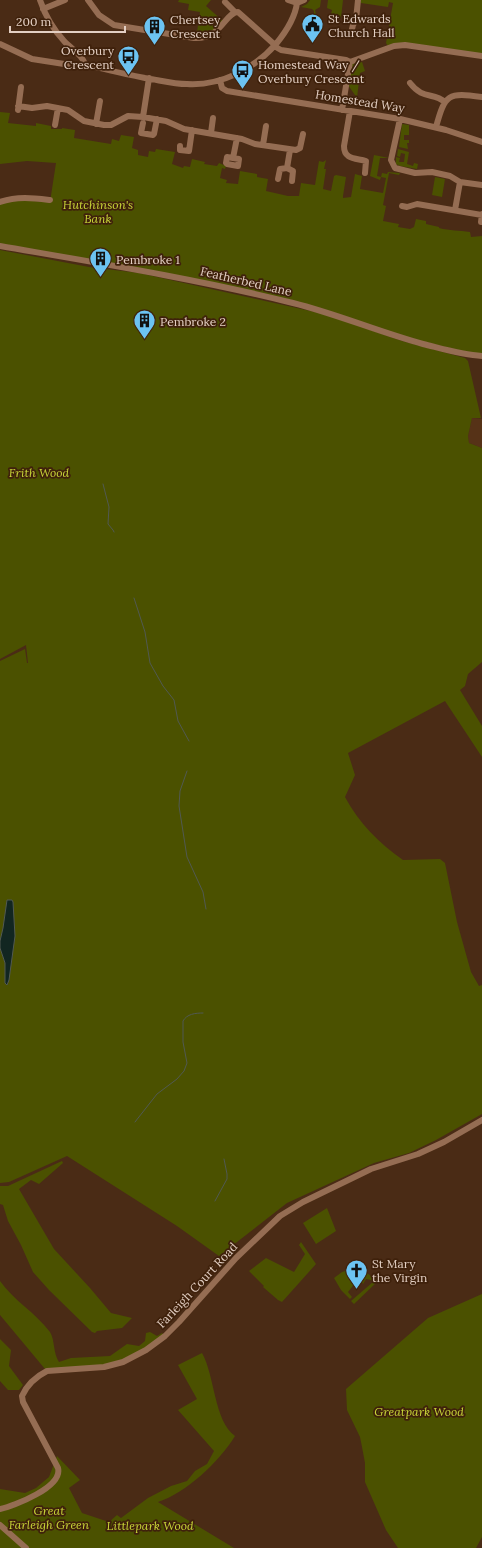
<svg xmlns="http://www.w3.org/2000/svg" width="482" height="1548" font-family="Lora,serif">
<style>
.built{fill:#563217}
.green{fill:#4b5100}
.water{fill:#122621;stroke:#515952}
.lines{fill:none;stroke-linecap:round;stroke-linejoin:round}
.stream{stroke:#515952;stroke-width:1}
.minor{stroke:#956d53;stroke-width:6}
.labels{text-anchor:middle;dominant-baseline:central;stroke-width:3.5;stroke-linejoin:round;paint-order:stroke}
.poi-label{font-size:12px;fill:#e3cfc3;stroke:#3f210b;text-anchor:start}
.street-label{font-size:12px;fill:#e3cfc3;stroke:#3f210b}
.park-label{font-size:12px;font-style:italic;fill:#c8d638;stroke:#3f210b}
</style>
<rect width="100%" height="100%" fill="#4a2b15"/>
<path class="built" d="M472,418L482,419V448L469,443L468,436Z"/>
<path class="green" d="M179,0H211L206,6L223,21L212,33L210,30L197,34V37L191,35L192,31L197,32L200,12L188,10L189,4L178,2Z
M310,0H321L320,7L315,10C317,16 314,19 319,24V29H315L316,26H313V28H311L314,21V11L312,9L301,7L307,4Z
M328,0H343L341,18L330,17L332,10L327,8Z
M360,0H482V54L388,46L386,43L393,3L389,2L388,7L361,3Z
M362,62L365,71L360,73L357,98L348,85L351,64Z
M0,112L10,113L8,123L36,126V123L51,126V129H62V128L75,130L74,138L111,144L112,139L119,141L121,135L134,137L132,148L138,150V155L148,157L149,151L155,152L156,149L175,152L172,164L183,168L184,166L190,167L192,159L205,162L204,164L217,166L219,163L226,166L225,169L222,168L220,178L227,180L226,183L238,184L240,171L257,174V177L268,179L266,191L288,196H299L301,183L315,185L319,161L323,162L326,160L324,169H326L323,189L331,191L334,176L336,175L346,177L343,196V198L351,197L355,174L362,176L360,189L383,193L386,178L381,177L380,180L370,176L374,155L389,158H377H380L377,176L381,177L382,173L387,174L388,172L400,173L399,175L389,173L383,205L386,206L383,221L399,224L398,227L410,229L414,227L416,219L426,221V224L439,227V228C450,231 459,230 470,232L471,237L482,236V354L470,353L401,336L326,310L0,244V204L16,200L50,202L56,163L27,161L0,164Z
M402,124L409,125V135H404V140H409V143H407L408,149L399,147Z
M398,149L409,152L407,164L413,166L414,163L418,164L417,169L400,166L396,164V157L400,158L399,162H404L405,154L401,153L400,157L397,156Z
M435,177L445,179L442,197L432,195Z
M0,250L89,267L139,273L324,314L402,341L465,358L468,361L481,418H472L468,436L469,443L482,448V662L468,674L465,686L460,690L482,726V757L445,701L348,753L355,775L345,797C359,823 379,843 403,860L440,859L445,863L457,922L471,972L479,986L482,985V1114L436,1140L409,1153L374,1163L287,1203L219,1256L177,1226L67,1156L9,1182L0,1183V661L25,649L27,663H28L26,645L0,659Z
M62,1161L63,1163L39,1184L31,1180L19,1189L54,1249L90,1288L111,1313L132,1318L122,1328L97,1331L95,1333L92,1332L49,1290L33,1272L21,1245L8,1221L3,1205L0,1204V1186H8Z
M327,1208L336,1231L316,1244L303,1223Z
M301,1242L316,1264L282,1302L278,1300L263,1287L264,1286L249,1271L266,1258L294,1272L305,1254L299,1245Z
M355,1268L364,1271L378,1281L354,1304L351,1301L373,1282L371,1280L366,1279L363,1284L360,1280L356,1282L348,1292L352,1297L350,1299L341,1290L334,1278L342,1272Z
M0,1281C14,1301 35,1312 50,1332C55,1340 53,1353 59,1362L71,1358L110,1356L127,1344L139,1346L145,1341L146,1333L150,1332L157,1336L162,1333L164,1335C145,1349 125,1362 101,1366C83,1369 63,1368 45,1369L0,1315Z
M482,1294V1537L476,1548H398L386,1530L365,1482V1463L362,1447L360,1437L347,1410L346,1389L428,1318Z
M0,1339L11,1350L9,1366L23,1385L19,1390H8L0,1381Z
M202,1353C215,1376 214,1421 235,1436C219,1462 186,1493 158,1502L234,1548H0V1489L25,1493L36,1488L49,1477L57,1456L80,1480L69,1488L82,1513L109,1522L117,1515L121,1518L148,1498L171,1486L187,1481L195,1471L207,1464L214,1451L178,1410L197,1399L178,1365Z"/>
<path class="water" d="M7,900H12L13,902L15,936L9,980L7,985L5,983V963L0,948V941L3,928Z"/>
<g class="lines">
<path class="stream" d="M103,484L109,507L108,524L113,530L114,532
M134,598L145,632L150,663L163,686L174,700L178,721L189,741
M187,771L180,791L179,806L187,857L203,892L206,909
M135,1122L157,1094L177,1079L184,1071L187,1063L183,1042V1021C187,1014 195,1013 203,1013
M215,1201L227,1179V1174L224,1159"/>
<path class="minor" d="M40,0C45,15 53,29 64,41C70,48 82,54 85,64C105,70 125,74 145,78C159,80 173,84 187,84C221,86 254,69 276,44C285,33 295,18 297,3
M88,0L99,15L114,25L194,38C221,40 225,12 238,12L275,45
M288,0L297,3L304,0
M225,2L235,12
M43,9L65,0
M351,33L353,25L356,20L358,0
M0,44L32,59L77,66L85,64
M274,46L281,50L346,60L350,62L342,110
M350,62L394,46L405,45L482,56
M220,80L222,88L227,91L400,119L446,130L482,142
M410,83C423,100 433,92 445,102
M18,106L32,108L47,106L68,110L84,121L104,125H111L128,116L143,117L166,121L184,129L242,139L255,144L296,150L300,148L303,134
M18,110L21,87
M350,111L344,146C344,160 356,158 366,161L365,173
M143,117L149,78
M400,119L391,160L395,168L415,173L432,172L450,176L460,182L482,185
M143,123L141,133L153,135L154,134L157,119
M96,124L100,101
M55,125L58,108
M436,127C445,94 448,92 482,97
M211,133L213,118
M263,145L266,126
M180,146V150L189,151L192,130
M233,158L239,159L238,166L227,164L226,163L227,157L233,158L237,138
M287,168L290,150
M278,179L280,169L287,168L293,171L292,181
M0,202C17,196 33,198 50,200
M402,206L407,207L417,204L482,215
M455,210L460,182
M481,222L482,214
M0,246C98,263 197,279 293,303C337,314 379,332 423,344C443,349 462,355 482,356
M0,1509C14,1506 63,1487 58,1468L23,1402L22,1396C27,1385 35,1377 47,1371L104,1367L123,1362L146,1350L165,1336L179,1322L236,1258L280,1216L303,1202L371,1169L418,1154L444,1142L482,1120
M0,1525L26,1548"/>
</g>
<defs>
<symbol id="civic-pin" viewBox="-11 -11 22 30"><path d="M0 17L-7.5 6A9.5 9.5 0 1 1 7.5 6Z" fill="#6cc3f2" stroke="#3f210b"/><path d="M-.6-6.5H3V-4.5H.6V-3L4-1V1h2V6H-6V1h2V-1L-.6-3ZM-1.2 2.5V6h2.4V2.5Z" fill="#111"/></symbol>
<symbol id="building-pin" viewBox="-11 -11 22 30"><path d="M0 17L-7.5 6A9.5 9.5 0 1 1 7.5 6Z" fill="#6cc3f2" stroke="#3f210b"/><path d="M-4-6H4V6H1V3H-1V6H-4ZM-2.5-4.3h1.7v1.8h-1.7ZM.8-4.3h1.7v1.8H.8ZM-2.5-1h1.7V.8h-1.7ZM.8-1h1.7V.8H.8Z" fill="#111"/></symbol>
<symbol id="bus-pin" viewBox="-11 -11 22 30"><path d="M0 17L-7.5 6A9.5 9.5 0 1 1 7.5 6Z" fill="#6cc3f2" stroke="#3f210b"/><path d="M-5-6H5V4H4V6H2V4H-2V6H-4V4H-5ZM-3.5-4V0h7V-4ZM-3.5 1.2v1.5H-2V1.2ZM2 1.2v1.5H3.5V1.2Z" fill="#111"/></symbol>
<symbol id="church-pin" viewBox="-11 -11 22 30"><path d="M0 17L-7.5 6A9.5 9.5 0 1 1 7.5 6Z" fill="#6cc3f2" stroke="#3f210b"/><path d="M-1.2-6h2.4v3.5h3.3v2.4h-3.3V6h-2.4V-.1h-3.3v-2.4h3.3Z" fill="#111"/></symbol>
</defs>
<g fill-rule="evenodd">
<use href="#civic-pin" x="300" y="12" width="25" height="34"/>
<use href="#building-pin" x="142" y="14" width="25" height="34"/>
<use href="#bus-pin" x="116" y="44" width="25" height="34"/>
<use href="#bus-pin" x="230" y="58" width="25" height="34"/>
<use href="#building-pin" x="88" y="246" width="25" height="34"/>
<use href="#building-pin" x="132" y="308" width="25" height="34"/>
<use href="#church-pin" x="344" y="1258" width="25" height="34"/>
</g>
<g class="labels">
<g class="poi-label">
<text x="328" y="18">St Edwards<tspan x="328" dy="14">Church Hall</tspan></text>
<text x="170" y="19">Chertsey<tspan x="170" dy="14">Crescent</tspan></text>
<text x="114" y="50" text-anchor="end">Overbury<tspan x="114" dy="14">Crescent</tspan></text>
<text x="258" y="64">Homestead Way /<tspan x="258" dy="14">Overbury Crescent</tspan></text>
<text x="116" y="259">Pembroke 1</text>
<text x="160" y="321">Pembroke 2</text>
<text x="372" y="1263">St Mary<tspan x="372" dy="14">the Virgin</tspan></text>
</g>
<g class="street-label">
<text transform="translate(360 101) rotate(9)">Homestead Way</text>
<text transform="translate(246 281) rotate(13)">Featherbed Lane</text>
<text transform="translate(197 1285) rotate(-47)">Farleigh Court Road</text>
</g>
<g class="park-label">
<text x="98" y="204">Hutchinson's<tspan x="98" dy="14">Bank</tspan></text>
<text x="39" y="472">Frith Wood</text>
<text x="419" y="1411">Greatpark Wood</text>
<text x="49" y="1510">Great<tspan x="49" dy="14">Farleigh Green</tspan></text>
<text x="150" y="1525">Littlepark Wood</text>
</g>
</g>
<path d="M10 26v6h115v-6" fill="none" stroke="#e3cfc3" stroke-width="2"/>
<text x="16" y="26" font-size="12" fill="#e3cfc3" stroke="#3f210b" stroke-width="3" paint-order="stroke">200 m</text>
</svg>
